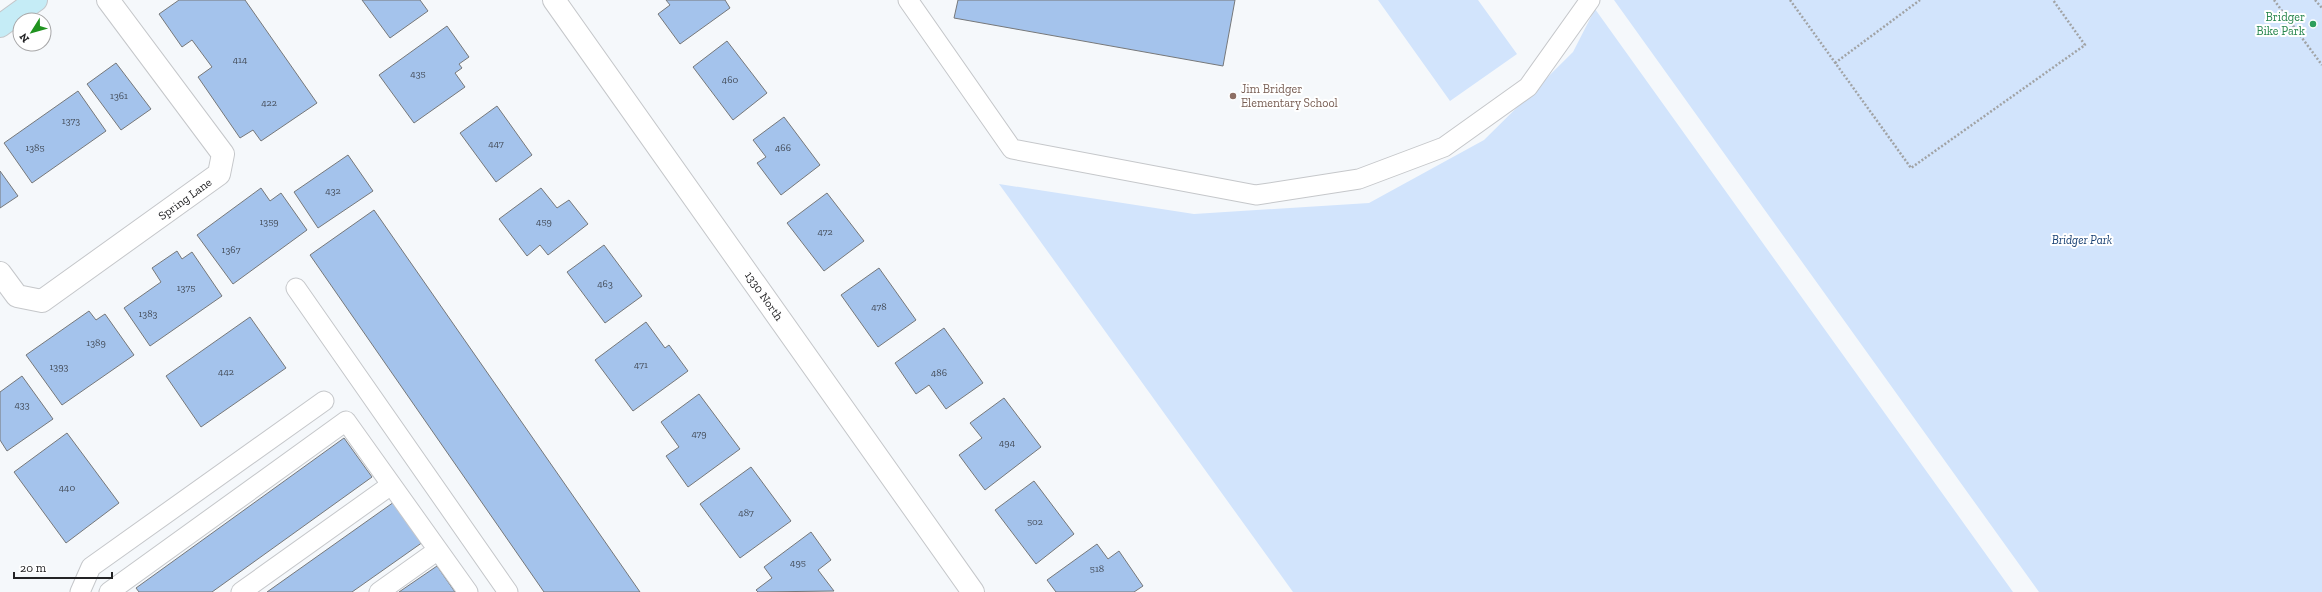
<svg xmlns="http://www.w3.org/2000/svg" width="2322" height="592" font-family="'Zilla Slab',serif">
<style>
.green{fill:#d2e4fc}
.building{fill:#a4c3ec;stroke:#76787a}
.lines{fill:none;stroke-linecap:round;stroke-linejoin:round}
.lane-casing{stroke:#c5c7ca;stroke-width:21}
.street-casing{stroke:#c5c7ca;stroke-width:24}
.secondary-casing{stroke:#c5c7ca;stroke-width:24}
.path{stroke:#a1a3a5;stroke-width:2.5;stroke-dasharray:2 2;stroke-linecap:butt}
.lane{stroke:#fff;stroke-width:19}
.street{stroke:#fff;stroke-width:22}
.secondary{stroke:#c5ecf6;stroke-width:22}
.leisure-dot{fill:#2e9e5b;stroke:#fff;stroke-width:1.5}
.education-dot{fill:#8d6e63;stroke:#fff;stroke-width:1.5}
.labels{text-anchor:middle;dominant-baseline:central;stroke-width:4;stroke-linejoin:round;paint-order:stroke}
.number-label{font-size:10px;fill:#434b57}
.leisure-label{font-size:12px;fill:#27864d;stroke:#fff;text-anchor:end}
.education-label{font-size:12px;fill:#785e54;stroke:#fff;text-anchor:start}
.street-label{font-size:12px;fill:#232325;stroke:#fff}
.park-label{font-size:12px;font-style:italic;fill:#184073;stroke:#fff}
</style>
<rect width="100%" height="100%" fill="#f5f8fb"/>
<path class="green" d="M1378,0H1478L1517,54L1450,101Z
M1614,0H2322V592H2039Z
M1595,9L2013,592H1293L999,184L1194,214L1369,203L1484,140L1573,52Z"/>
<path class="building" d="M179,0H245L317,103L261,141L253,130L240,138L198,77L212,67L192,40L182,47L159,14Z
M362,0H420L428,11L390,38Z
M666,0H725L730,8L680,44L658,14L670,5Z
M958,0H1235L1223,66L954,18Z
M447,26L469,57L459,64L462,68L455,73L465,87L414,123L379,75Z
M727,41L767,93L733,120L693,67Z
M116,63L151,109L121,130L87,84Z
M78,91L106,131L32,183L4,143Z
M497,106L532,155L496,182L460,133Z
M784,117L820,165L781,195L757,163L766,157L753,140Z
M348,155L373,191L318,228L294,192Z
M0,171L18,196L0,208Z
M261,188L270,201L281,193L307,230L233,284L197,235Z
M541,188L557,208L569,200L588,224L548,255L540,245L527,256L499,219Z
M827,193L864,241L824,271L787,223Z
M374,210L640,592H544L310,255Z
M604,245L642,296L605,323L567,272Z
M177,251L182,259L192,252L222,296L150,346L124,308L161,282L152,268Z
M879,268L916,320L878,347L841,295Z
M89,311L96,320L105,314L134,355L62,405L26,355Z
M250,317L286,368L201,427L166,376Z
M646,322L665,348L669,345L688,371L633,411L595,360Z
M944,328L983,383L946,409L929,385L916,394L895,363Z
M22,376L53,419L7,451L0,440V392Z
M699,394L740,449L688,487L666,456L679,447L661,422Z
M1004,398L1041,447L985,490L959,455L982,438L970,423Z
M67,433L119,503L66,543L14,472Z
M344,438L372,477L212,592H139L136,588Z
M751,467L791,521L740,558L700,504Z
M1034,481L1074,534L1036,564L995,510Z
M394,502L423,542L352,592H267Z
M811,532L831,560L818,570L834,591L758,592L756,590L772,578L764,567Z
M1097,544L1108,559L1119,551L1143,586L1134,592H1056L1047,580Z
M437,566L455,592H399Z"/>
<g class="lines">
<defs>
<path id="lane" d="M908,0L1012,149L1256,195L1359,179L1444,147L1528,87L1590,0
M296,288L508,592
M80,592L91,567L324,401
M109,592L346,421L468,592
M241,592L391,485
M379,592L438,550"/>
<path id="street" d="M554,0L973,592
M0,273L17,296L42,301L219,174L223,154L108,0"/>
<path id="secondary" d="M0,26L36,0"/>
</defs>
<use href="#lane" class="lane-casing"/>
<use href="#street" class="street-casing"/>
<use href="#secondary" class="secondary-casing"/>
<path class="path" d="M1790,0L1911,168L2085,45L2053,0
M2274,0L2322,65
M2315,0L2322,8
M1835,63L1920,0"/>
<use href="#lane" class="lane"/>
<use href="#street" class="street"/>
<use href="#secondary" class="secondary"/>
</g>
<circle class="leisure-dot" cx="2313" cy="24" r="4"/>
<circle class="education-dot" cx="1233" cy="96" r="4"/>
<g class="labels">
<g class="number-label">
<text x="240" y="60">414</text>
<text x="418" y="74">435</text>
<text x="730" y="80">460</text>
<text x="119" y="96">1361</text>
<text x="269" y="103">422</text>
<text x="71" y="121">1373</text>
<text x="496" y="144">447</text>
<text x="35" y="148">1385</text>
<text x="783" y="148">466</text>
<text x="333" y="191">432</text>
<text x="269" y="222">1359</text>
<text x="544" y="222">459</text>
<text x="825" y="232">472</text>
<text x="231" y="250">1367</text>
<text x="605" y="284">463</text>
<text x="186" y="288">1375</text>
<text x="879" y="307">478</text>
<text x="148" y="314">1383</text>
<text x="96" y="343">1389</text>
<text x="641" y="365">471</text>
<text x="59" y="367">1393</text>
<text x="226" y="372">442</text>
<text x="939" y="373">486</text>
<text x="22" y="405">433</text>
<text x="699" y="434">479</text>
<text x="1007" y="443">494</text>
<text x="67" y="488">440</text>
<text x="746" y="513">487</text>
<text x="1035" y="522">502</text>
<text x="798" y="563">495</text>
<text x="1097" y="569">518</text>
</g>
<g class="leisure-label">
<text x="2305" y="17">Bridger<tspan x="2305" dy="14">Bike Park</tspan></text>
</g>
<g class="education-label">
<text x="1241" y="89">Jim Bridger<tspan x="1241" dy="14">Elementary School</tspan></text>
</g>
<g class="street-label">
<text transform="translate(185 199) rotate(-36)">Spring Lane</text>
<text transform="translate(764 296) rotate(55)">1330 North</text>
</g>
<g class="park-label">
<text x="2082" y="240">Bridger Park</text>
</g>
</g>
<g transform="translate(32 32) rotate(233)"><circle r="19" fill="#ffffff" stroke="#a7a7a8"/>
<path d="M0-3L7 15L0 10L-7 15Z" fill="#20931f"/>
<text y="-6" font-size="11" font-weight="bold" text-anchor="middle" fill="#232325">N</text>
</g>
<path d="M14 572v6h98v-6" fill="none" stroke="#232325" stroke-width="2"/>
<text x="20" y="572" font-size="12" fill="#232325" stroke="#ffffff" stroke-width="3" paint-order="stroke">20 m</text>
</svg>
